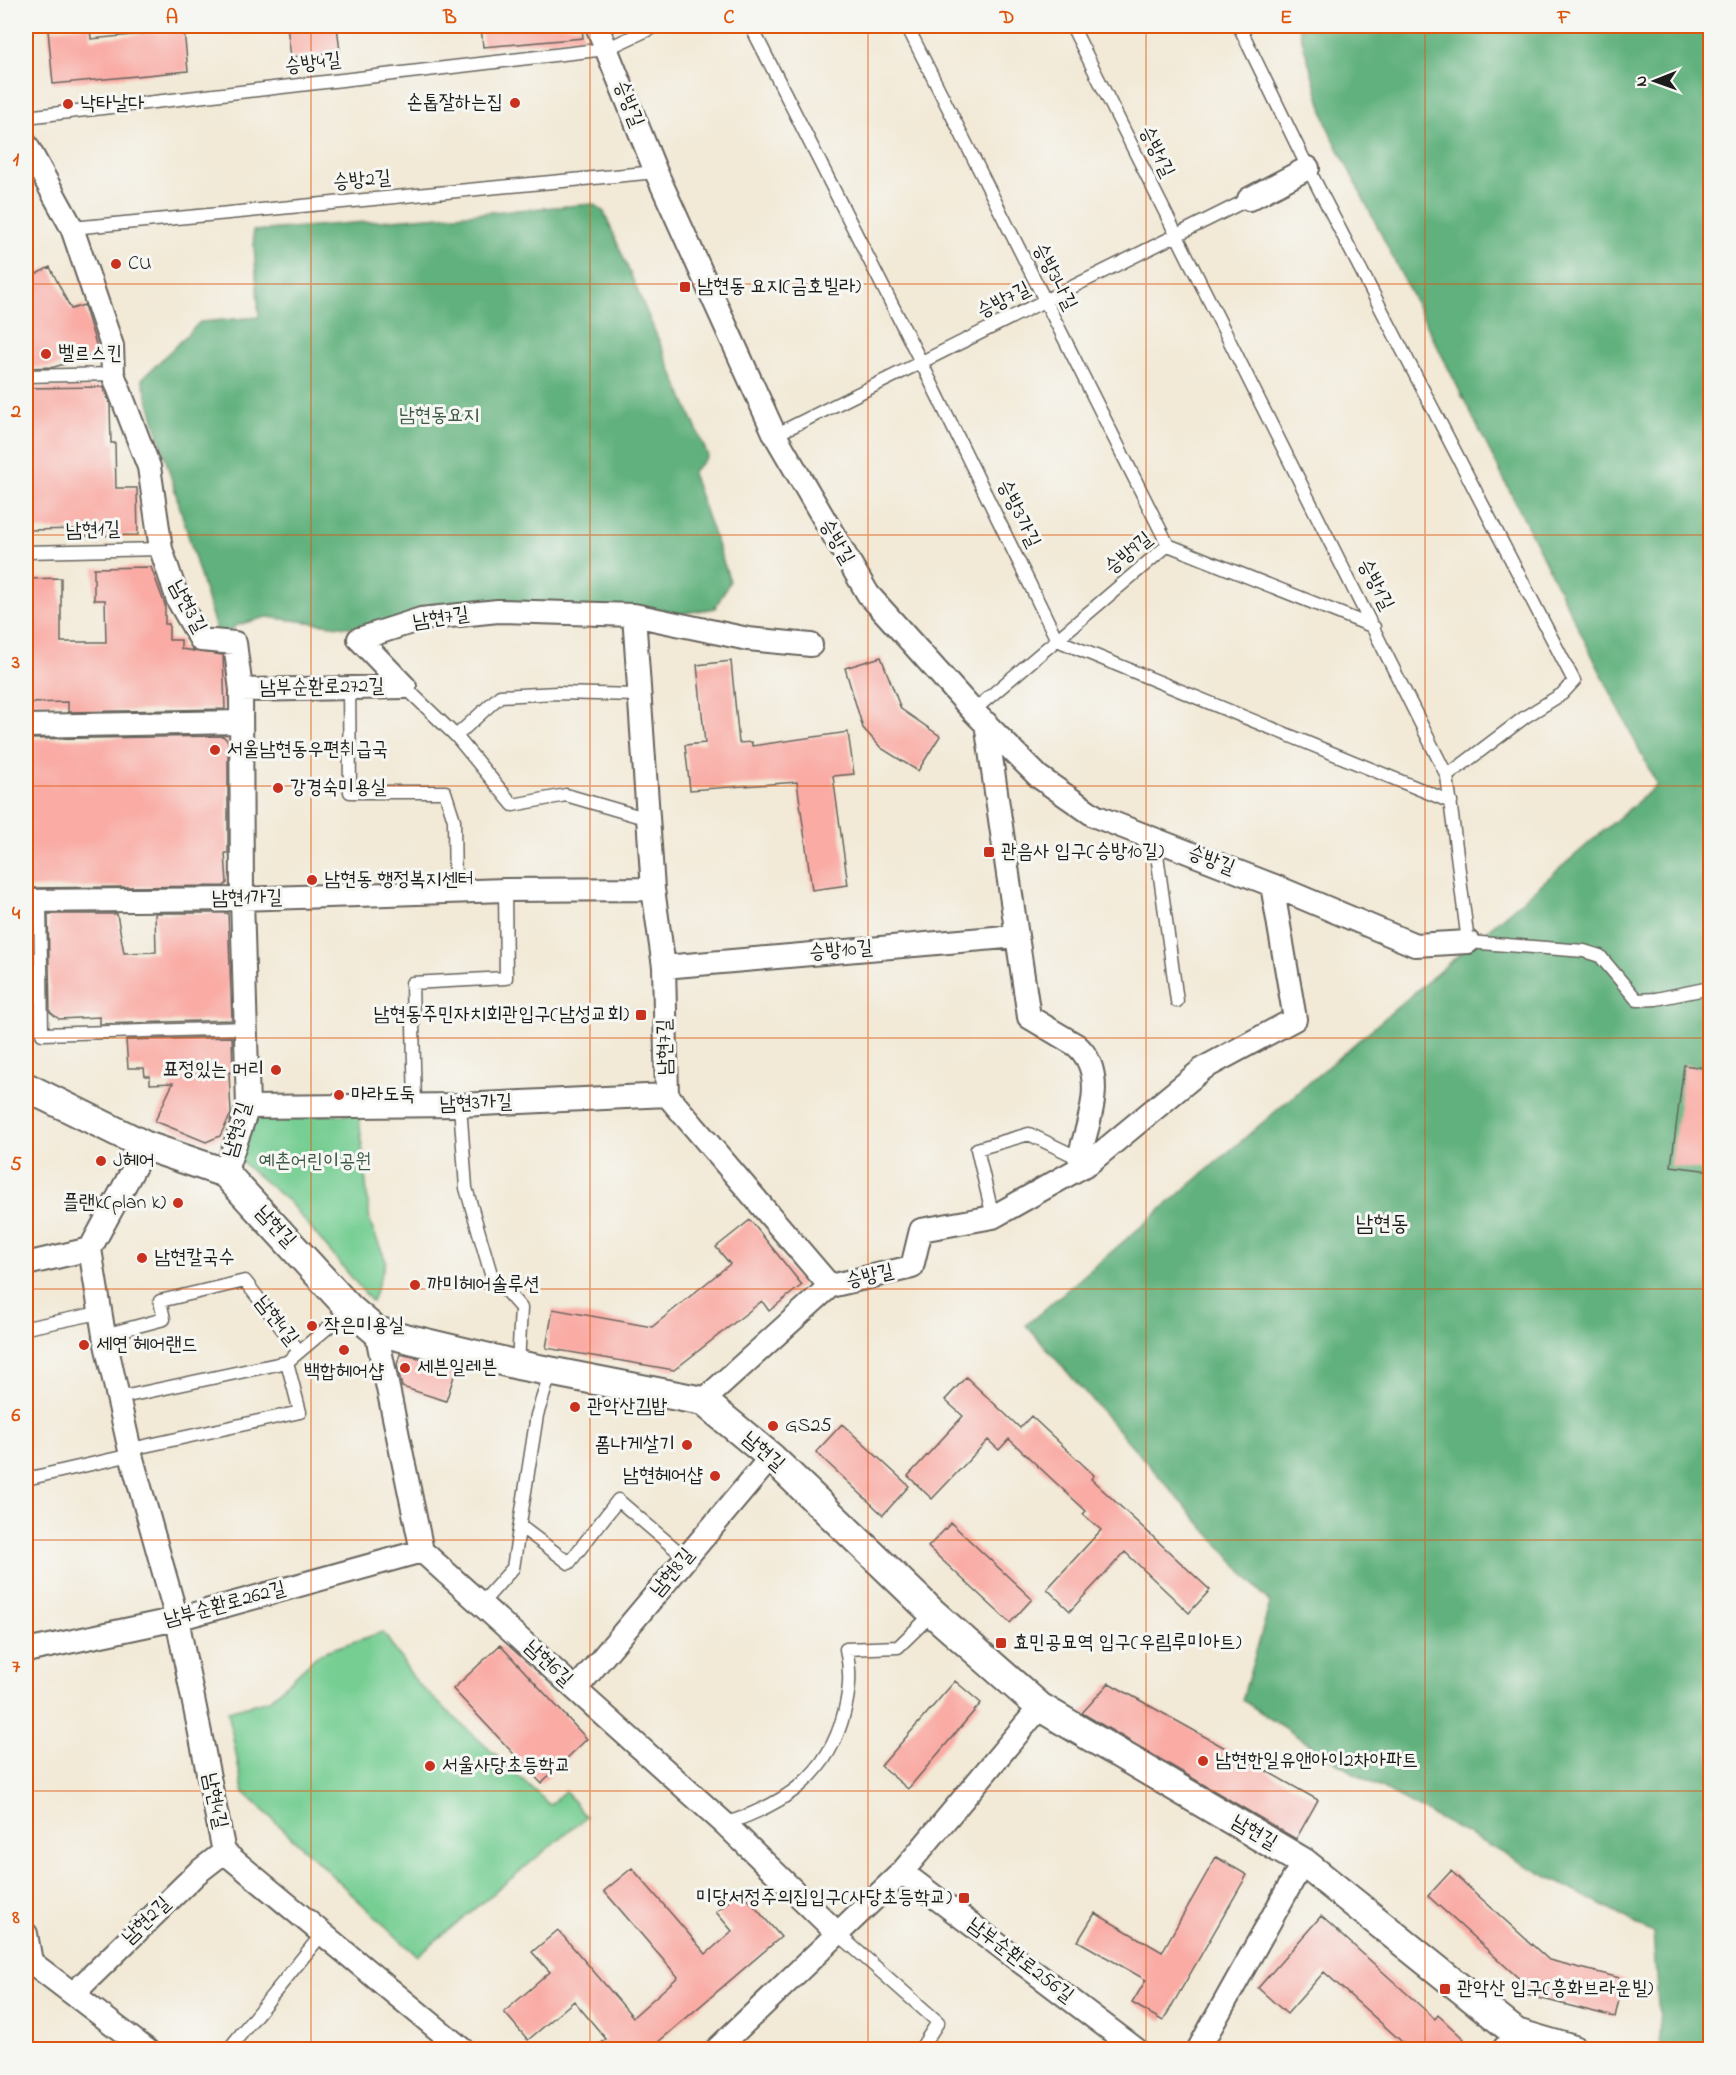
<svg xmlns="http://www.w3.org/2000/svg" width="1736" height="2075" font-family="'Indie Flower','Poor Story',sans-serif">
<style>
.green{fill:#76ce93;stroke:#497558;stroke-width:1.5}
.forest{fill:#60b17d;stroke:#3e664c;stroke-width:1.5}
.building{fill:#f9aba4}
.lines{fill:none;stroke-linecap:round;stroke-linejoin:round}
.service-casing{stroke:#67645d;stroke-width:15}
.minor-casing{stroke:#67645d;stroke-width:26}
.tertiary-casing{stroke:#67645d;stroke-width:32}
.service{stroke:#fff;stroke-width:12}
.minor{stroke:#fff;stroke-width:22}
.tertiary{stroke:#fff;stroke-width:28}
.grid{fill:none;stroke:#de560d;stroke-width:1.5;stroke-opacity:0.55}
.poi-dot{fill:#c8321e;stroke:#f6f6f2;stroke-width:2}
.labels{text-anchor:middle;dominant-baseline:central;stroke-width:6;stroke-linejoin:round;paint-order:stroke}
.street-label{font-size:20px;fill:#1c1c1c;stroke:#f6f6f2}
.poi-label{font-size:20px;fill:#1c1c1c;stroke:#f6f6f2;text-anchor:start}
.park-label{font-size:20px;fill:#3c5a46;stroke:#f6f6f2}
.quarter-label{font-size:22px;fill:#1c1c1c;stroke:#f6f6f2}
.neatline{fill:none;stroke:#de560d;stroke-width:2}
.grid-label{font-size:20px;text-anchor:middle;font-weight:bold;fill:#de560d}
</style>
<rect width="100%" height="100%" fill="#f6f6f2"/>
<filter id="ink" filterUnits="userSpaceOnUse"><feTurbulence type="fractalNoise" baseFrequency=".0167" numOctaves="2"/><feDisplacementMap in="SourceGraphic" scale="12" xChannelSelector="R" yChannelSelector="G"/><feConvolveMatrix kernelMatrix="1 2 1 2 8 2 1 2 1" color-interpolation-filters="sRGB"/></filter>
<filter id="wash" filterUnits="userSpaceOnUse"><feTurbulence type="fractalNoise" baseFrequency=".008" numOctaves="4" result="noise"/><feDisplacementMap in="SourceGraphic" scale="24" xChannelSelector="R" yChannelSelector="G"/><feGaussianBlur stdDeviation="1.35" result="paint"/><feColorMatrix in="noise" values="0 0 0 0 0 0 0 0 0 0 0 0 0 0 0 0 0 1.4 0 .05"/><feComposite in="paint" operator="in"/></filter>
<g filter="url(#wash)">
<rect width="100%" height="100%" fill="#f2e9d6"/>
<path class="green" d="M255,1114L359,1115L370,1223L386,1261L372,1302L289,1202L240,1161Z
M383,1632L417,1683L550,1805L565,1791L586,1817L417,1956L243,1791L228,1711L269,1700L320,1653Z"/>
<path class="forest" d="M1298,26H1710V2049H1661L1653,1933L1353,1773L1242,1700L1270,1603L1026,1325L1657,785L1328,128Z
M593,204L604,212L708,456L692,473L730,581L715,608L656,618L502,607L380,631L267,617L237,625L219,640L142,379L200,322L259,317L253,231Z"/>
<g id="blocks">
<path class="building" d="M90,26L91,39L184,30L188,71L53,84L48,30Z
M287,26H337L340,52L291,57Z
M481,26H582L583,38L483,47Z
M50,267L71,309L84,305L99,354L54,367L26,368V279Z
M103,387L110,404L111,443H115L116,488H137L138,535L85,536V529L26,530V388Z
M151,567L165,605V624H169V640H181V649L223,655L225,709L68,712V702L26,703V579L61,578V642H106L105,600H94V568Z
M881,657L901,709L940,736L918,771L881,748L863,728L845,668Z
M731,661L739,743L752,742V746L848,732L854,774L833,776L848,885L812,890L797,782L690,790L685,745L705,743L697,665Z
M223,736L228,741V853H225L227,883L224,886L26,888L27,739Z
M155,913H228L232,1020L100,1024V1017L59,1019L50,1012L48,914H117L124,953L156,952Z
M26,915L32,914L33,999L26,993Z
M232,1037L233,1072H229L231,1114L220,1136L206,1142L155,1121L173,1083L150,1084V1076H145L144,1068H128L126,1040Z
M1684,1065L1710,1069V1171L1671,1166Z
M750,1220L802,1285L769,1311L762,1301L674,1370L546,1348L553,1309L652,1327L730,1264L716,1247Z
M400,1354L457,1367L446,1401L402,1387L397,1365Z
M966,1377L1020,1428L1031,1416L1094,1475L1091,1479L1210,1590L1189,1613L1125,1552L1070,1611L1047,1589L1101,1530L1083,1514L1086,1511L1009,1439L999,1450L988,1440L932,1499L908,1476L963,1416L945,1400Z
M842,1424L909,1486L883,1515L816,1452Z
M951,1523L1032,1599L1010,1623L928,1547Z
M500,1645L587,1739L541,1783L453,1689Z
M955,1681L981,1703L908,1789L881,1766Z
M1109,1683L1318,1800L1296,1839L1082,1713Z
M1216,1857L1247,1875L1163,2021L1132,2003L1146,1980L1078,1941L1095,1913L1162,1952Z
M632,1868L706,1954L732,1931L716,1912L741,1891L781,1937L650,2049H594L606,2039L574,2001L528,2040L504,2012L550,1972L532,1952L558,1930L633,2017L678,1977L604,1891Z
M1451,1871L1549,1960L1624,1979L1615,2017L1522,1994L1525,1984L1428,1896Z
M1321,1916L1435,2019L1438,2015L1466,2041L1458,2049H1410L1324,1972L1287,2014L1258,1988Z"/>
</g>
</g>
<g filter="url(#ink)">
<use href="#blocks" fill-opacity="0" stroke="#67645d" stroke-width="1.5"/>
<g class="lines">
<defs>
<path id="service" d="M751,26L922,364L1057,640L1451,802
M907,26L1168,545
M1072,26L1447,776L1468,942L1584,951L1600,956L1637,1000L1656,999L1710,988
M1239,26L1308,168L1574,681L1562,694L1525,717L1447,776
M26,117L606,49L656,26
M72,228L656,172
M26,376L113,374
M775,435L1249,199
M26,552L161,549
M405,687L456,736L513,805L566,795L648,819
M349,688L350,792H445L454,820L455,893
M973,711L1168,545L1374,627
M456,736L500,696L557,693L637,695
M1155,840L1177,1001
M40,901L42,1034L247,1028
M415,1105L412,983L506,978L505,890
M460,1105L466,1188L491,1274L521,1308L518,1365
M993,1217L977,1149L1029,1134L1083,1160
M26,1328L99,1313
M104,1335L164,1319L160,1301L245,1281L299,1351
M118,1398L287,1362L350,1309
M131,1449L300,1412L287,1362
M26,1479L131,1455
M520,1526L569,1563L618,1500L686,1558
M482,1603L513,1568L537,1415L551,1371
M725,1824C784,1804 828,1777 844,1713C850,1690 851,1672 846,1649L898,1647L933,1613
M836,1932L938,2022L920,2050
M228,2050L322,1934"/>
<path id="minor" d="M597,26L656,172L775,435L868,594L973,711L1039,777L1095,816L1272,885L1415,945L1468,942
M26,144L72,228L112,346L113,374L149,467L161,549L178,600L201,640L235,643L241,690L242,899L248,1107L225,1173
M1249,199L1308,168
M634,615L748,639L811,645
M405,687L359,639L421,619L498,611L634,615L653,889L664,967L667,1095L830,1286L703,1401
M241,690L405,687
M26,726L240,722
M26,901L242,899L505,890L653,889
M1017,936L1029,1017L1076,1045C1109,1073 1088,1124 1079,1157
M664,967L1017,936L986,723
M248,1107L460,1105L667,1095
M146,1146L90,1249L104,1335L131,1455L177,1619L224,1852L463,2050
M26,1264L90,1249
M830,1286L912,1267L921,1230L993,1217L1089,1163L1204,1068L1295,1019L1272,885
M376,1331L422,1551L725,1824L836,1932
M26,1651L177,1619L422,1551
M576,1689L771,1457
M902,1872L1137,2050
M26,1934L31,1962L147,2050
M74,1993L197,1873L224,1852
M716,2050L902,1872L1040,1707
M1198,2050L1303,1862
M1503,2050L1516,2033"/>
<path id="tertiary" d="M26,1087L146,1146L225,1173L350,1309L376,1331L518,1365L703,1401L771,1457L933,1613L1040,1707L1303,1862L1516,2033L1574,2050"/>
</defs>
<use href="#service" class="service-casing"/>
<use href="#minor" class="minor-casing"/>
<use href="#tertiary" class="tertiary-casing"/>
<use href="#service" class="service"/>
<use href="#minor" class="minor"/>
<use href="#tertiary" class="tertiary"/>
</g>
</g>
<path class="grid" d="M311,26V2050M590,26V2050M868,26V2050M1146,26V2050M1425,26V2050M26,284H1710M26,535H1710M26,786H1710M26,1038H1710M26,1289H1710M26,1540H1710M26,1791H1710"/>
<g class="poi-dot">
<circle cx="515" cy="103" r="6"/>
<circle cx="68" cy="104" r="6"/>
<circle cx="116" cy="264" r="6"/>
<rect x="679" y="281" width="12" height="12" rx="3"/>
<circle cx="46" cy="354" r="6"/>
<circle cx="215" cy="750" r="6"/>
<circle cx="278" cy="788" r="6"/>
<rect x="983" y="846" width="12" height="12" rx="3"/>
<circle cx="312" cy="880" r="6"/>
<rect x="635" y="1009" width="12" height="12" rx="3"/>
<circle cx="276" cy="1070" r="6"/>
<circle cx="339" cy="1095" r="6"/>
<circle cx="101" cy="1161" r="6"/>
<circle cx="178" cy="1203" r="6"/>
<circle cx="142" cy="1258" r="6"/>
<circle cx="415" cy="1285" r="6"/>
<circle cx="312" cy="1326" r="6"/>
<circle cx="84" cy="1345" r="6"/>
<circle cx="344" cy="1350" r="6"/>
<circle cx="405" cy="1368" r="6"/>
<circle cx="575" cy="1407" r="6"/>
<circle cx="773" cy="1426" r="6"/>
<circle cx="687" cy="1445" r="6"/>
<circle cx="715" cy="1476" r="6"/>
<rect x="995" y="1637" width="12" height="12" rx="3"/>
<circle cx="1203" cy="1761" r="6"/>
<circle cx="430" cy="1766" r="6"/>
<rect x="958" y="1892" width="12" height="12" rx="3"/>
<rect x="1439" y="1983" width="12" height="12" rx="3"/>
</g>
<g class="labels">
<g class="street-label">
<text transform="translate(313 64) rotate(-7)">승방4길</text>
<text transform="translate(628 104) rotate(68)">승방길</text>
<text transform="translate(1156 152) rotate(64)">승방1길</text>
<text transform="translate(362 181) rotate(-5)">승방2길</text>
<text transform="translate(1054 277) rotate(63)">승방3나길</text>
<text transform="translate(1004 301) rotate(-27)">승방7길</text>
<text transform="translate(1018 514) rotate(64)">승방3가길</text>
<text transform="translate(93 531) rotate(-2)">남현1길</text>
<text transform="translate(836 542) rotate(60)">승방길</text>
<text transform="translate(1129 554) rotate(-39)">승방9길</text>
<text transform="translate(1375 585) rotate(63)">승방1길</text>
<text transform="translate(187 607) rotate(62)">남현3길</text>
<text transform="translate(441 619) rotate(-9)">남현7길</text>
<text transform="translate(322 688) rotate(-1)">남부순환로272길</text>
<text transform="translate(1211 861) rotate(21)">승방길</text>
<text transform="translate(247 899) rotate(-1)">남현1가길</text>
<text transform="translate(841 951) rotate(-5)">승방10길</text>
<text transform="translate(666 1047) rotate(-91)">남현7길</text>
<text transform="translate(476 1104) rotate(-2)">남현3가길</text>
<text transform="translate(238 1130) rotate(-74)">남현3길</text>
<text transform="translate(275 1227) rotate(47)">남현길</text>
<text transform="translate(870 1277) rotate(-13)">승방길</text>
<text transform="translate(276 1321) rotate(52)">남현4길</text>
<text transform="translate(763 1452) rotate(41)">남현길</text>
<text transform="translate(673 1573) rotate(-50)">남현8길</text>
<text transform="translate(225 1605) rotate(-15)">남부순환로262길</text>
<text transform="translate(548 1664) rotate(43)">남현6길</text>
<text transform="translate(214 1801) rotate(78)">남현4길</text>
<text transform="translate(1254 1833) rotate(30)">남현길</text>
<text transform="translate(147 1921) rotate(-44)">남현2길</text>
<text transform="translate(1020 1961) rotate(37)">남부순환로256길</text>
</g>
<g class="poi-label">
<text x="503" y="103" text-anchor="end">손톱잘하는집</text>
<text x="80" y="104">낙타날다</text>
<text x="128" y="264">CU</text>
<text x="697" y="287">남현동 요지(금호빌라)</text>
<text x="58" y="354">벨르스킨</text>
<text x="227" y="750">서울남현동우편취급국</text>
<text x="290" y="788">강경숙미용실</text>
<text x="1001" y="852">관음사 입구(승방10길)</text>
<text x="324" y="880">남현동 행정복지센터</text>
<text x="629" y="1015" text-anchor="end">남현동주민자치회관입구(남성교회)</text>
<text x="264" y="1070" text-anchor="end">표정있는 머리</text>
<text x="351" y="1095">마라도둑</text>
<text x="113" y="1161">J헤어</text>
<text x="166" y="1203" text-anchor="end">플랜k(plan k)</text>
<text x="154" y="1258">남현칼국수</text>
<text x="427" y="1285">까미헤어솔루션</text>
<text x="324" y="1326">작은미용실</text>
<text x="96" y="1345">세연 헤어랜드</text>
<text x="417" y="1368">세븐일레븐</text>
<text x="344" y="1372" text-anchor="middle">백합헤어샵</text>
<text x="587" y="1407">관악산김밥</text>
<text x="785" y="1426">GS25</text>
<text x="675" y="1445" text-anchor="end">폼나게살기</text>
<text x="703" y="1476" text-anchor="end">남현헤어샵</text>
<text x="1013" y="1643">효민공묘역 입구(우림루미아트)</text>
<text x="1215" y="1761">남현한일유앤아이2차아파트</text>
<text x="442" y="1766">서울사당초등학교</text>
<text x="952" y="1898" text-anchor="end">미당서정주의집입구(사당초등학교)</text>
<text x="1457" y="1989">관악산 입구(흥화브라운빌)</text>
</g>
<g class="park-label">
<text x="439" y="416">남현동요지</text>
<text x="315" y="1162">예촌어린이공원</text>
</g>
<g class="quarter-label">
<text x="1382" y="1225">남현동</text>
</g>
</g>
<rect width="1736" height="2075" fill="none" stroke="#f6f6f2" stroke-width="66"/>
<g transform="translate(1655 81) rotate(269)" stroke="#f6f6f2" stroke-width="4.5" paint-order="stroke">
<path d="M0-4.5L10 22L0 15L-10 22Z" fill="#1c1c1c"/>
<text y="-9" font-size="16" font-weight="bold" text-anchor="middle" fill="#1c1c1c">N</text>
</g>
<rect x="33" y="33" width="1670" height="2009" class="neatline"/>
<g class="grid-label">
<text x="172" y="23">A</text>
<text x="450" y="23">B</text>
<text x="729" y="23">C</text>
<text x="1007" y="23">D</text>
<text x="1286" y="23">E</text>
<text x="1564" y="23">F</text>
<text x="16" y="165">1</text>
<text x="16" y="417">2</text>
<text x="16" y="668">3</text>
<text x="16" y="919">4</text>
<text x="16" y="1170">5</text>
<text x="16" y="1421">6</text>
<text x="16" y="1672">7</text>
<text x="16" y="1923">8</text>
</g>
</svg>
